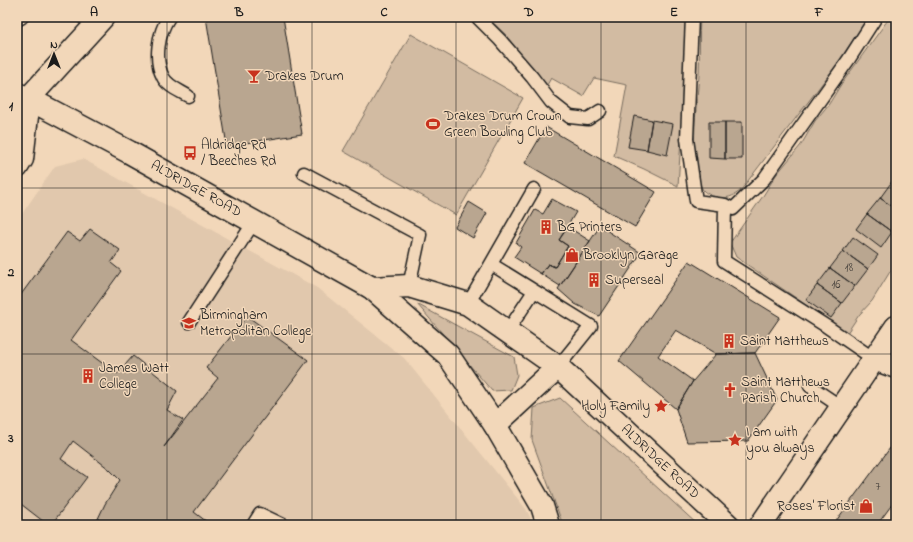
<svg xmlns="http://www.w3.org/2000/svg" width="913" height="542" font-family="'Indie Flower',sans-serif">
<style>
.built{fill:#e1c8ad}
.green{fill:#d2bba2;stroke:#776c5f}
.building{fill:#b9a690;stroke:#1c1c1c}
.lines{fill:none;stroke-linecap:round;stroke-linejoin:round}
.lane-casing{stroke:#1c1c1c;stroke-width:15}
.street-casing{stroke:#1c1c1c;stroke-width:25}
.secondary-casing{stroke:#1c1c1c;stroke-width:25}
.lane{stroke:#f2d7b9;stroke-width:12}
.street{stroke:#f2d7b9;stroke-width:22}
.secondary{stroke:#f2d7b9;stroke-width:22}
.grid{fill:none;stroke:#1c1c1c;stroke-width:1;stroke-opacity:0.55}
.labels{text-anchor:middle;dominant-baseline:central;stroke-width:3;stroke-linejoin:round;paint-order:stroke}
.number-label{font-size:12px;fill:#433e39}
.poi-label{font-size:14px;fill:#1c1c1c;stroke:#f2d7b9;text-anchor:start}
.street-label{font-size:14px;fill:#1c1c1c;stroke:#f2d7b9}
.neatline{fill:none;stroke:#1c1c1c;stroke-width:1.5}
.grid-label{font-size:13px;text-anchor:middle;font-weight:bold;fill:#1c1c1c}
</style>
<rect width="100%" height="100%" fill="#f2d7b9"/>
<filter id="ink" filterUnits="userSpaceOnUse"><feTurbulence type="fractalNoise" baseFrequency=".025" numOctaves="2"/><feDisplacementMap in="SourceGraphic" scale="8" xChannelSelector="R" yChannelSelector="G"/><feConvolveMatrix kernelMatrix="1 2 1 2 8 2 1 2 1" color-interpolation-filters="sRGB"/></filter>
<g filter="url(#ink)">
<path class="built" d="M83,159L317,288L404,358L526,509L534,525H17V221L55,166Z"/>
<path class="green" d="M487,17H686L685,74L678,186L644,169L614,156L627,85L594,78L583,96L551,78L547,85L520,54L505,34Z
M700,17H868L837,64L741,190C733,197 727,199 716,197C712,196 705,193 703,190C688,167 697,103 699,75C700,56 699,36 700,17Z
M890,17H896V262L872,301L859,315L847,333L736,257L730,243L763,196L776,175L801,145L815,121L829,104L840,86Z
M411,34L523,98L456,215L343,151Z
M417,304L514,357L517,375L511,390L492,391Z
M560,398L698,525H563L532,440L534,408Z"/>
<path class="building" d="M206,17H283L302,134L227,146Z
M634,116L652,120L647,150L628,147Z
M652,120L673,124L667,155L647,150Z
M709,122H725V159L709,158Z
M725,122H742V159H725Z
M546,127L656,192L635,227L525,163Z
M893,180L896,183V209L880,198Z
M880,198L896,209V228L892,232L867,214Z
M552,199L576,212L559,240L568,246L555,267L548,264L541,274L514,257L521,247L516,243L535,210L543,214Z
M469,202L487,213L473,238L455,227Z
M867,214L892,232L881,248L856,229Z
M600,226L641,253L599,316L575,304L558,289Z
M568,227L590,241L560,286L541,274L548,264L555,267L568,246L559,240Z
M90,229L120,250L111,263L121,271L71,340L117,374L133,356L177,391L167,410L183,420L164,447L218,378L206,368L247,316L308,360L194,512L211,525H95L105,504L120,480L109,469L73,441L61,459L87,477L51,525H48L17,501V300L67,232L80,241Z
M853,237L878,255L868,269L843,251Z
M843,251L868,269L855,286L830,268Z
M689,261L780,317L755,353L716,354L676,330L658,356L693,381L676,409L619,361Z
M830,268L855,286L842,303L817,285Z
M817,285L842,303L831,318L806,300Z
M755,353L777,400L748,441L687,442L676,409L693,381L716,354Z
M896,440V499L877,525H833Z"/>
<g class="lines">
<defs>
<path id="lane" d="M83,17L95,25
M169,17C158,33 154,60 163,77C167,86 180,91 188,96
M477,17L500,40L532,77L551,102L570,117L588,119L600,111
M692,17L687,139L696,201L725,205L733,209L764,179L849,59L876,17
M17,20L22,17
M304,173L420,235L409,286
M725,205L724,261L826,326L874,359
M491,264L591,326L558,367
M468,304L534,189
M189,322L254,222
M507,332L534,291
M810,386L841,407
M253,525L260,514L283,525"/>
<path id="street" d="M17,111L103,17
M17,167L22,159L29,99
M372,288L409,286L468,304L558,367L728,525
M874,359L896,367
M495,425L558,367
M761,525L896,327"/>
<path id="secondary" d="M17,94L29,99L129,152L372,288L448,355L495,425L542,506L548,525"/>
</defs>
<use href="#lane" class="lane-casing"/>
<use href="#street" class="street-casing"/>
<use href="#secondary" class="secondary-casing"/>
<use href="#lane" class="lane"/>
<use href="#street" class="street"/>
<use href="#secondary" class="secondary"/>
</g>
</g>
<path class="grid" d="M167,17V525M312,17V525M456,17V525M601,17V525M746,17V525M17,188H896M17,354H896"/>
<defs>
<symbol id="bar-bare" viewBox="-9 -9 18 18"><path d="M-6-5H6L.8 .8V4.5H3.5V6h-7V4.5H-.8V.8Z" fill="#c8321e" stroke="#f2d7b9" stroke-width="2.5" paint-order="stroke"/></symbol>
<symbol id="stadium-bare" viewBox="-9 -9 18 18"><path d="M0-5a6.5 5 0 1 0 0 10a6.5 5 0 1 0 0-10ZM-3.5-1.8h7v3.6h-7Z" fill="#c8321e" stroke="#f2d7b9" stroke-width="2.5" paint-order="stroke"/></symbol>
<symbol id="bus-bare" viewBox="-9 -9 18 18"><path d="M-5-6H5V4H4V6H2V4H-2V6H-4V4H-5ZM-3.5-4V0h7V-4ZM-3.5 1.2v1.5H-2V1.2ZM2 1.2v1.5H3.5V1.2Z" fill="#c8321e" stroke="#f2d7b9" stroke-width="2.5" paint-order="stroke"/></symbol>
<symbol id="building-bare" viewBox="-9 -9 18 18"><path d="M-4-6H4V6H1V3H-1V6H-4ZM-2.5-4.3h1.7v1.8h-1.7ZM.8-4.3h1.7v1.8H.8ZM-2.5-1h1.7V.8h-1.7ZM.8-1h1.7V.8H.8Z" fill="#c8321e" stroke="#f2d7b9" stroke-width="2.5" paint-order="stroke"/></symbol>
<symbol id="shop-bare" viewBox="-9 -9 18 18"><path d="M-5-2.5h2.3a2.7 3.5 0 0 1 5.4 0H5L5.5 6h-11ZM-1.5-2.5h3a1.5 2.3 0 0 0-3 0Z" fill="#c8321e" stroke="#f2d7b9" stroke-width="2.5" paint-order="stroke"/></symbol>
<symbol id="university-bare" viewBox="-9 -9 18 18"><path d="M0-5L7-2L0 1L-7-2ZM-4 1L0 2.5L4 1V4Q0 6-4 4Z" fill="#c8321e" stroke="#f2d7b9" stroke-width="2.5" paint-order="stroke"/></symbol>
<symbol id="church-bare" viewBox="-9 -9 18 18"><path d="M-1.2-6h2.4v3.5h3.3v2.4h-3.3V6h-2.4V-.1h-3.3v-2.4h3.3Z" fill="#c8321e" stroke="#f2d7b9" stroke-width="2.5" paint-order="stroke"/></symbol>
<symbol id="sight-bare" viewBox="-9 -9 18 18"><path d="M0-6L1.8-2.2L6-1.7L2.9 1.2L3.7 5.4L0 3.3L-3.7 5.4L-2.9 1.2L-6-1.7L-1.8-2.2Z" fill="#c8321e" stroke="#f2d7b9" stroke-width="2.5" paint-order="stroke"/></symbol>
</defs>
<g fill-rule="evenodd">
<use href="#bar-bare" x="244" y="66" width="20" height="20"/>
<use href="#stadium-bare" x="423" y="114" width="20" height="20"/>
<use href="#bus-bare" x="180" y="143" width="20" height="20"/>
<use href="#building-bare" x="536" y="217" width="20" height="20"/>
<use href="#shop-bare" x="562" y="245" width="20" height="20"/>
<use href="#building-bare" x="584" y="270" width="20" height="20"/>
<use href="#university-bare" x="179" y="313" width="20" height="20"/>
<use href="#building-bare" x="719" y="331" width="20" height="20"/>
<use href="#building-bare" x="78" y="366" width="20" height="20"/>
<use href="#church-bare" x="720" y="380" width="20" height="20"/>
<use href="#sight-bare" x="651" y="396" width="20" height="20"/>
<use href="#sight-bare" x="725" y="430" width="20" height="20"/>
<use href="#shop-bare" x="856" y="496" width="20" height="20"/>
</g>
<g class="labels">
<g class="number-label">
<text x="849" y="268">18</text>
<text x="836" y="285">16</text>
<text x="878" y="487">7</text>
</g>
<g class="poi-label">
<text x="265" y="76">Drakes Drum</text>
<text x="444" y="116">Drakes Drum Crown<tspan x="444" dy="16">Green Bowling Club</tspan></text>
<text x="201" y="145">Aldridge Rd<tspan x="201" dy="16">/ Beeches Rd</tspan></text>
<text x="557" y="227">BG Printers</text>
<text x="583" y="255">Brooklyn Garage</text>
<text x="605" y="280">Superseal</text>
<text x="200" y="315">Birmingham<tspan x="200" dy="16">Metropolitan College</tspan></text>
<text x="740" y="341">Saint Matthews</text>
<text x="99" y="368">James Watt<tspan x="99" dy="16">College</tspan></text>
<text x="741" y="382">Saint Matthews<tspan x="741" dy="16">Parish Church</tspan></text>
<text x="650" y="406" text-anchor="end">Holy Family</text>
<text x="746" y="432">I am with<tspan x="746" dy="16">you always</tspan></text>
<text x="855" y="506" text-anchor="end">Roses' Florist</text>
</g>
<g class="street-label">
<text transform="translate(196 189) rotate(29)">ALDRIDGE ROAD</text>
<text transform="translate(660 462) rotate(43)">ALDRIDGE ROAD</text>
</g>
</g>
<rect width="913" height="542" fill="none" stroke="#f2d7b9" stroke-width="44"/>
<g transform="translate(54 54)" stroke="#f2d7b9" stroke-width="3" paint-order="stroke">
<path d="M0-3L7 15L0 10L-7 15Z" fill="#1c1c1c"/>
<text y="-6" font-size="11" font-weight="bold" text-anchor="middle" fill="#1c1c1c">N</text>
</g>
<rect x="22" y="22" width="869" height="498" class="neatline"/>
<g class="grid-label">
<text x="94" y="16">A</text>
<text x="239" y="16">B</text>
<text x="384" y="16">C</text>
<text x="529" y="16">D</text>
<text x="674" y="16">E</text>
<text x="819" y="16">F</text>
<text x="11" y="110">1</text>
<text x="11" y="276">2</text>
<text x="11" y="442">3</text>
</g>
</svg>
